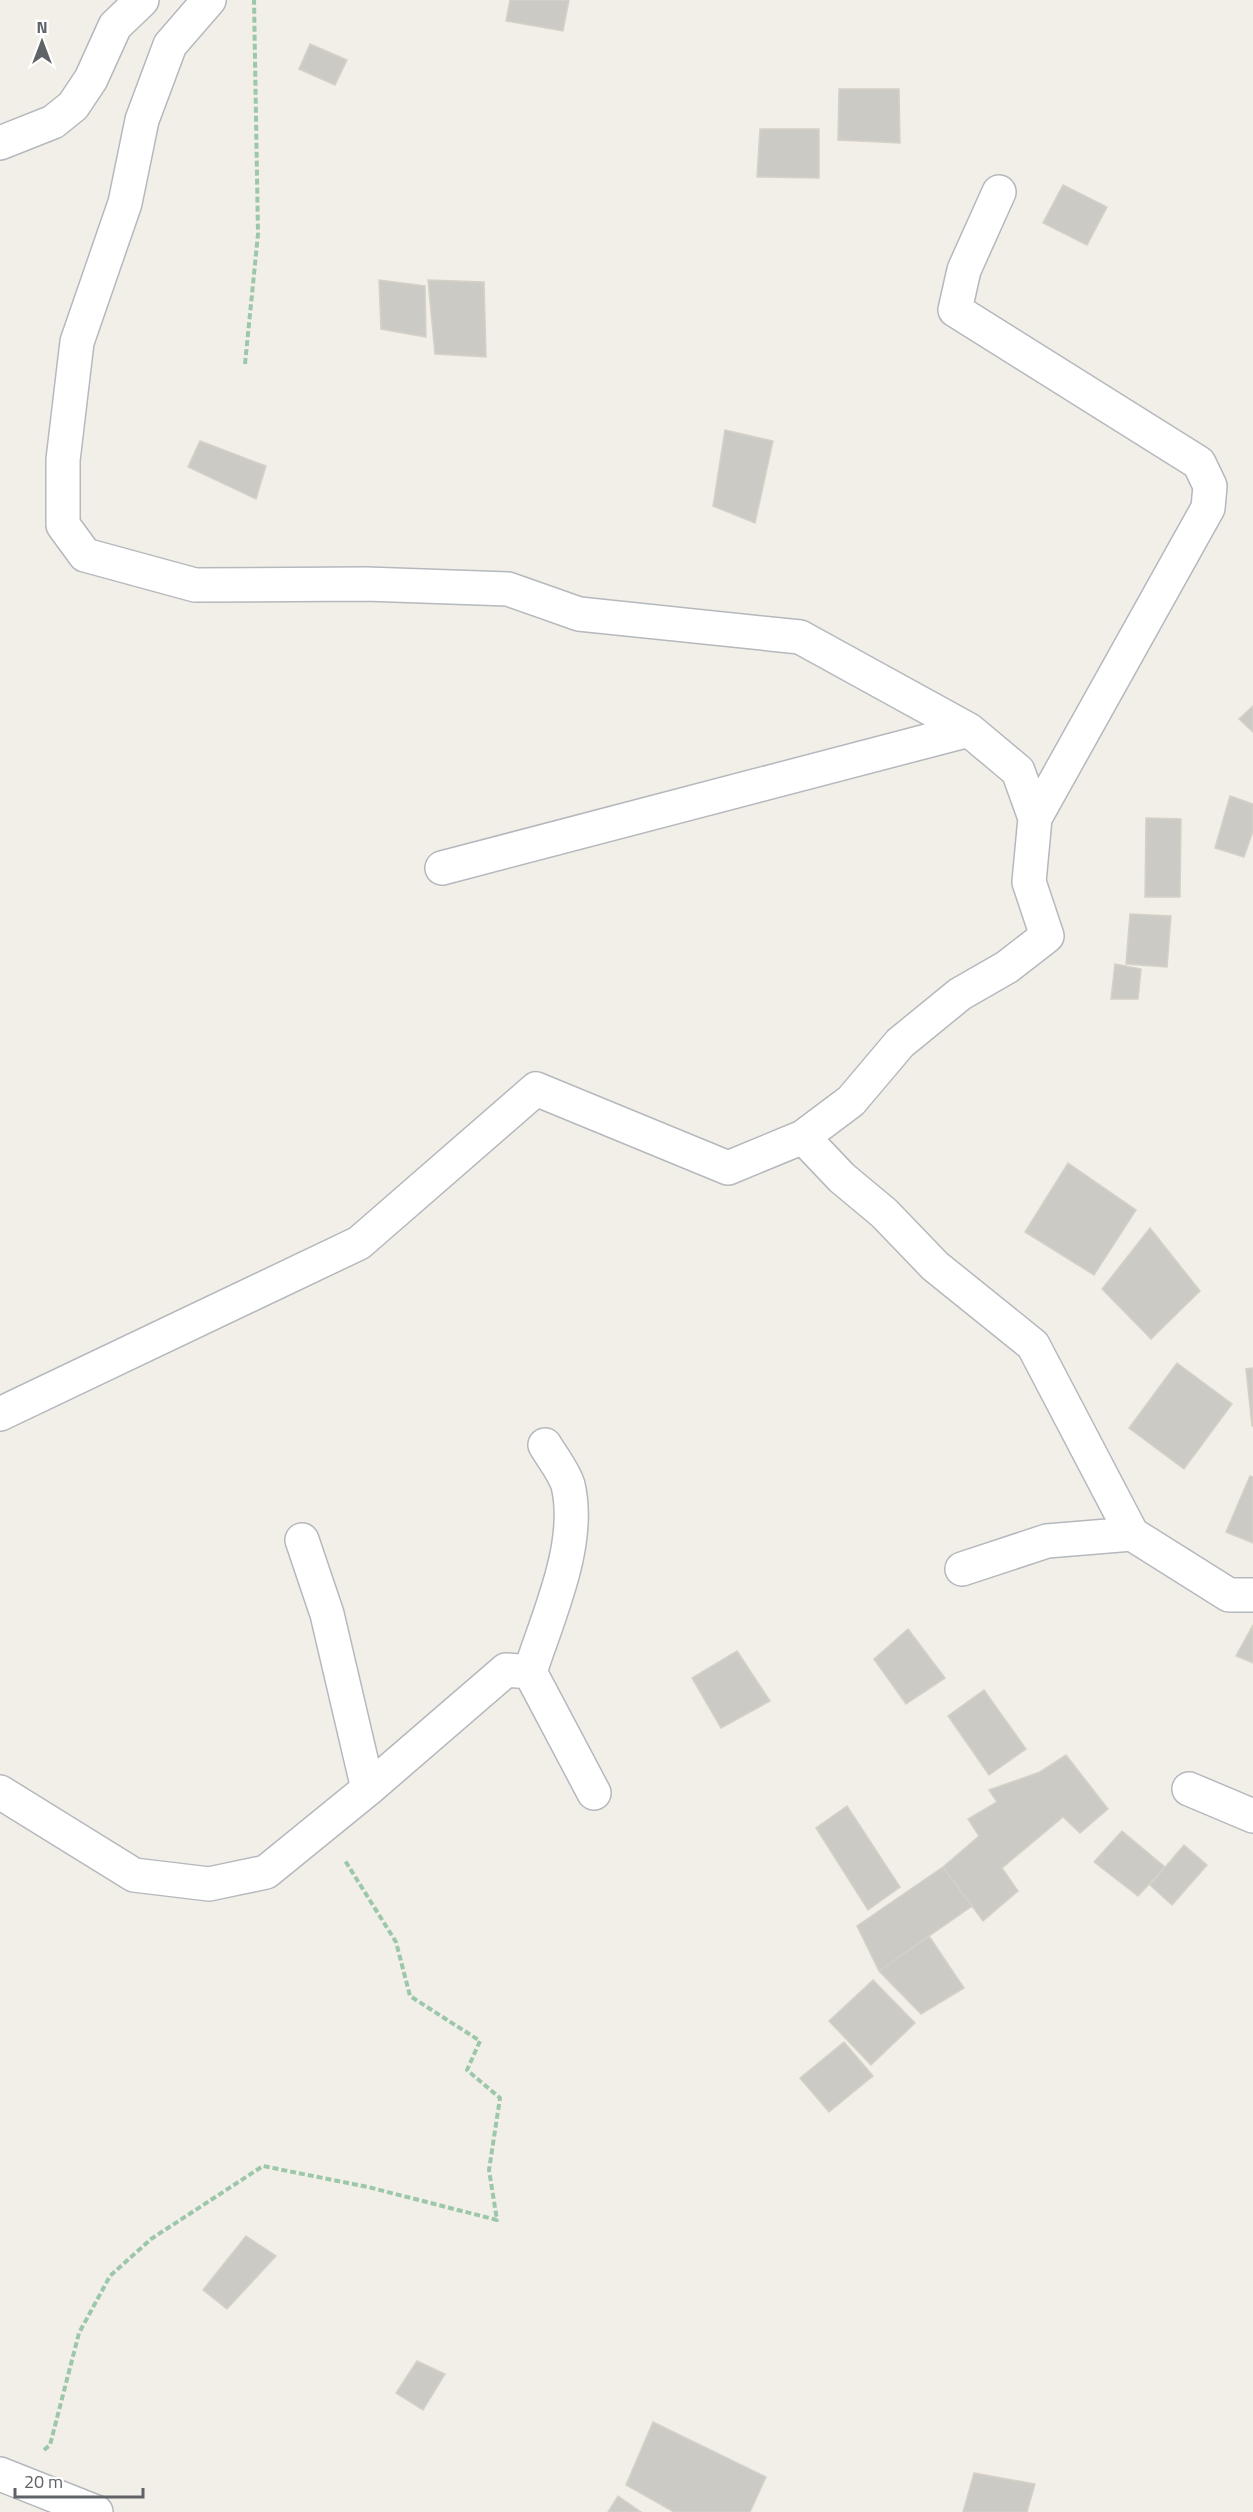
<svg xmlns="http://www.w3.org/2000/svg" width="1253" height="2512" font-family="'Titillium Web',sans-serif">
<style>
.building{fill:#cccac5;stroke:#d6d1c6;stroke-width:1.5}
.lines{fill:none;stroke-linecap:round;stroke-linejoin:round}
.minor-casing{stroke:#b5b8bc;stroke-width:36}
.path{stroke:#9cc7a9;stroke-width:4;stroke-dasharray:6 3;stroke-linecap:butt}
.minor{stroke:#fff;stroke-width:33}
</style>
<rect width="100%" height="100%" fill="#f1efe8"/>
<path class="building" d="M510,0H569L563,31L506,21Z
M310,44L347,60L335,85L299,69Z
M839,89H899L900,143L838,140Z
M760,129H819V178L757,177Z
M1063,185L1107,207L1087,245L1043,223Z
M379,280L425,286L426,337L381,329Z
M428,280L484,282L486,357L435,354Z
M725,430L773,441L755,523L713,506Z
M200,441L266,466L256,499L188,467Z
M1253,706V732L1239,719Z
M1230,796L1253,804V831L1244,857L1215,848Z
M1146,818L1181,819L1180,897H1145Z
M1130,914L1171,916L1167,967L1126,964Z
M1115,964L1141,969L1138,999H1111Z
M1068,1163L1136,1210L1094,1275L1025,1232Z
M1150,1228L1200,1291L1151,1339L1102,1289Z
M1177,1363L1232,1404L1184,1469L1129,1428Z
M1253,1368V1426H1252L1246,1369Z
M1250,1476L1253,1477V1543L1226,1532Z
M1253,1625V1663L1236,1656Z
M908,1629L945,1678L906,1704L874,1659Z
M737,1651L770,1701L721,1728L692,1678Z
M984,1690L1026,1749L989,1775L948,1716Z
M1066,1755L1108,1809L1080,1833L1063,1817L1002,1868L1018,1891L983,1921L943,1867L979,1836L968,1819L997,1802L989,1790L1040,1772Z
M847,1806L900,1887L868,1910L816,1828Z
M1122,1831L1165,1867L1138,1896L1094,1862Z
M1184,1845L1207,1865L1172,1905L1150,1885Z
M943,1867L972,1906L879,1971L857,1926Z
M929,1936L964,1988L921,2014L879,1971Z
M873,1980L915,2023L871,2065L829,2021Z
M844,2042L873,2076L829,2112L800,2078Z
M246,2236L276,2256L227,2309L203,2290Z
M417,2361L445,2374L423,2410L396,2393Z
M653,2422L766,2477L750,2512H674L626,2485Z
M974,2473L1035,2484L1027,2512H963Z
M618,2496L641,2512H608Z"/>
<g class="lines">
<defs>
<path id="minor" d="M209,0L170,45L142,120L125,203L77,342L63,460V525L85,555L195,585L366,584L508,589L579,614L800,637L969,730L1018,771L1035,818
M0,143L53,122L73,106L91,79L115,26L142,0
M999,192L964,270L955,310L1199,463L1210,486L1208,508L1035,818L1029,882L1047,936L1007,967L960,994L900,1043L851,1101L803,1137L842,1178L884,1213L935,1266L1033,1345L1132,1534L1229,1595H1253
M442,868L969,730
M0,1414L359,1243L536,1089L728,1168L803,1137
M302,1540L327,1614L368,1789
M962,1569L1047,1541L1132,1534
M530,1672C548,1616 582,1544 568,1485C564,1472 552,1457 545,1445
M1189,1789L1253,1816
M0,1792L134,1875L209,1884L266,1872L368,1789L506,1670L530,1672L594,1793
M0,2474L96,2512"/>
</defs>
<use href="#minor" class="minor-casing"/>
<path class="path" d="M245,364L258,234L254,0
M44,2450L50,2445L79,2333L110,2276L151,2239L263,2166L368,2187L497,2220L489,2170L500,2098L467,2070L480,2041L410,1996L396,1942L344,1859"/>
<use href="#minor" class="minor"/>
</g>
<g transform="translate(42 42)" stroke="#ffffff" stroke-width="4.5" paint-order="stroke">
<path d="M0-4.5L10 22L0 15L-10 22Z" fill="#5f6368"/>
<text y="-9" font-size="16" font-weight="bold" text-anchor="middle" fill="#5f6368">N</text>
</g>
<path d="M15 2488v9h128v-9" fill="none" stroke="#5f6368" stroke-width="3"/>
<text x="24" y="2488" font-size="18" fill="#5f6368" stroke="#ffffff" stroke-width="4.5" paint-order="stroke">20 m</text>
</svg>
